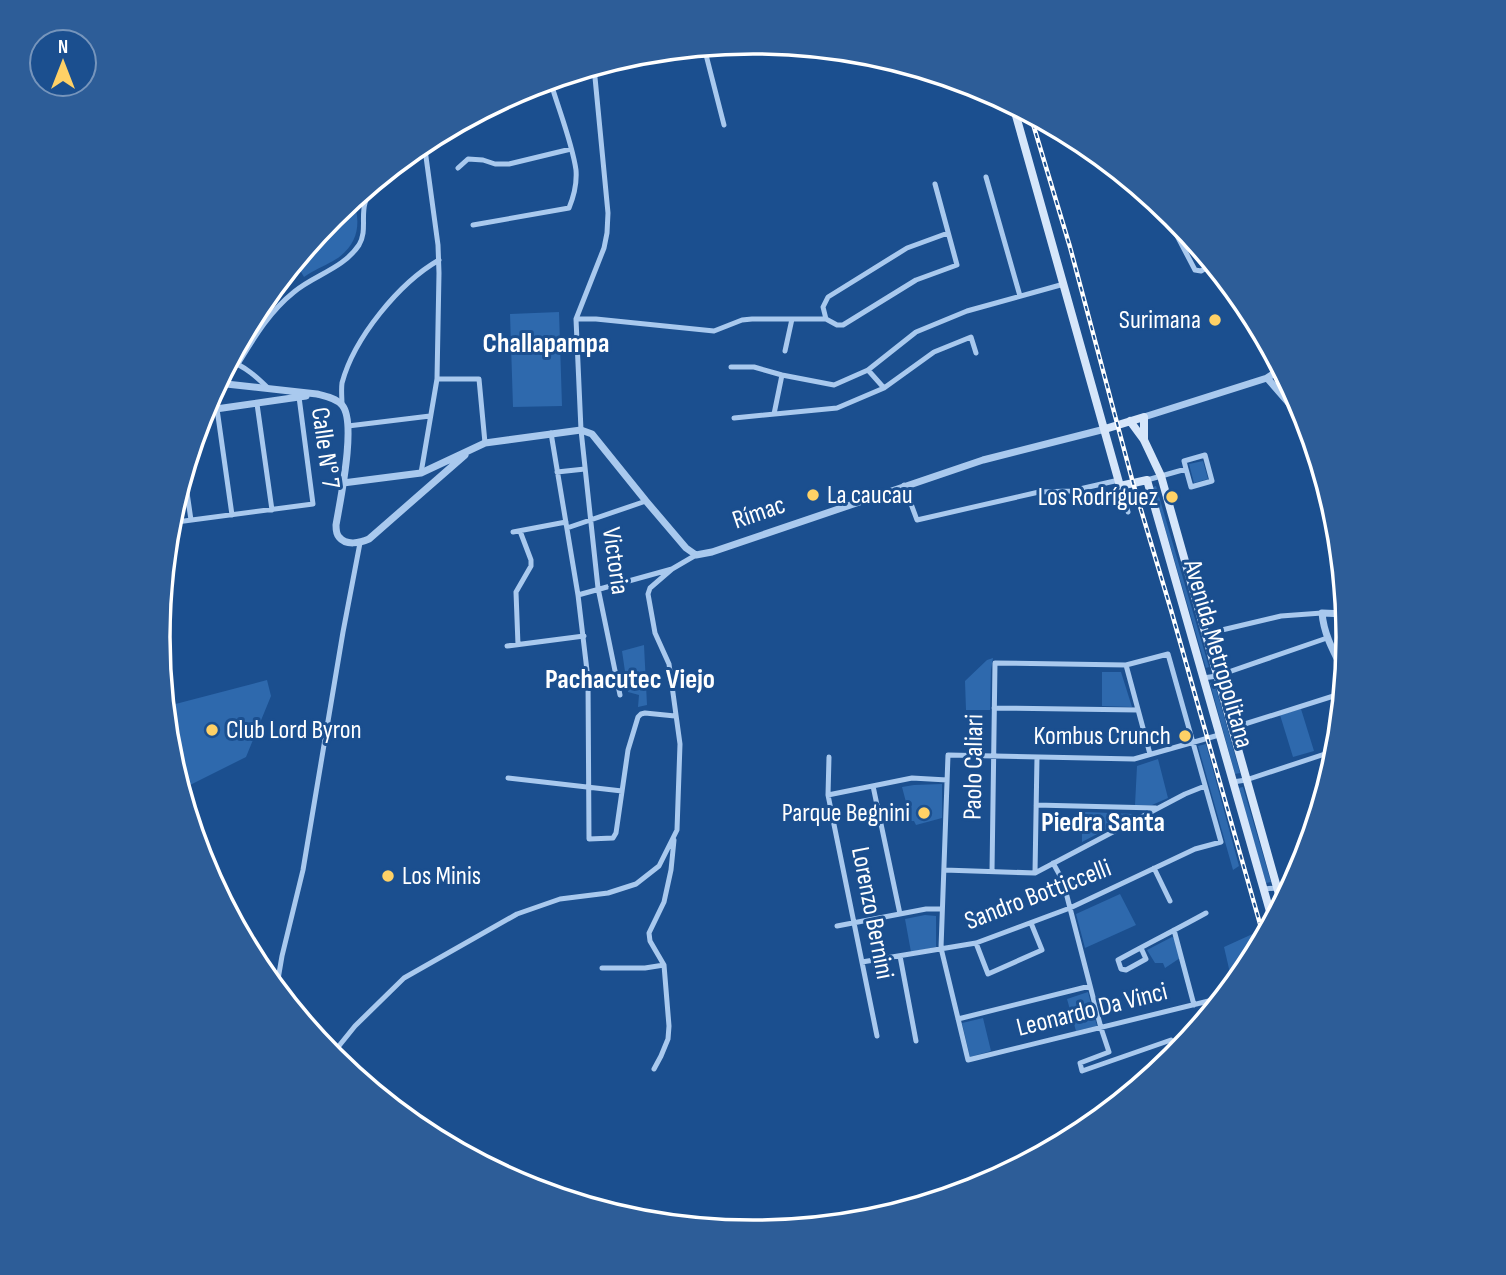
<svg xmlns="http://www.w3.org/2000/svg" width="1506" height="1275" font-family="'Sofia Sans Condensed',sans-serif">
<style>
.green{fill:#2e69ad}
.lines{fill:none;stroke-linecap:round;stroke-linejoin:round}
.minor{stroke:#a9c9ee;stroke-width:5}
.tertiary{stroke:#a9c9ee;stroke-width:7}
.secondary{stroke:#d6e6fa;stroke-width:8}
.rail-casing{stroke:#fff;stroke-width:4.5}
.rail{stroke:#1b4f8f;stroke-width:2;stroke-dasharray:5;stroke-linecap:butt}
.poi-dot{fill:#ffd166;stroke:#1b4f8f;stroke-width:2.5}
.labels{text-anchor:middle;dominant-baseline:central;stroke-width:6;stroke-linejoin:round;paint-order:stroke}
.poi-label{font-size:26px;fill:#fff;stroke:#1b4f8f;text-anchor:end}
.street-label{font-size:26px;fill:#fff;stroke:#1b4f8f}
.neighbourhood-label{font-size:28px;font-weight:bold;fill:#fff;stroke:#1b4f8f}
.rim{fill:none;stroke:#fff;stroke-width:3.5}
</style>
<rect width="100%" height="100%" fill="#1b4f8f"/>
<path class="green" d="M353,199C362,224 358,247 333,261C324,266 314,270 304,277L297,265C309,238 331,217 353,199Z
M559,312L562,406L513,407L510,314Z
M1203,461L1208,479L1194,483L1189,464Z
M1156,486L1209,667L1206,668L1153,487Z
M644,645L647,705L638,707L639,695L628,692L622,651Z
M993,658L991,670L990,710H966L965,681L987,660Z
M1102,672H1121L1132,707L1102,706Z
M267,680L271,696L246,757L180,790L169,753L164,707Z
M1214,681L1240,773L1235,774L1210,683Z
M1301,709L1314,751L1293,757L1280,715Z
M1206,744L1239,866L1233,870L1198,746Z
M1158,759L1168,798L1152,805H1135L1137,766Z
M942,784V818L916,825L914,821H911L902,787L914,785Z
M1243,787L1271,882L1266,883L1238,788Z
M1082,812H1086L1135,814L1082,842Z
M1120,894L1136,925L1085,948L1076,914Z
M925,915L936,916V947L911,952L905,919Z
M1257,932L1261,944L1248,969L1233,986L1224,947Z
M1172,937L1174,938L1180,958L1165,968L1163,963H1155L1147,950Z
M1088,992L1097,1026L1076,1031L1067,999Z
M983,1018L991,1051L970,1057L962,1023Z"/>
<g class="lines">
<path class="minor" d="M704,47L724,125
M594,67L608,213L607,233L604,248L576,319L581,430L598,588L620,695
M458,168L468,159L483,160L495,164H509L571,149
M986,177L1020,296
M359,194L364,204
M1162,207L1195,270L1201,271L1213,264
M473,225L569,208C574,196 577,183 576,170C572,142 558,108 550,80
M576,319H596L714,331L742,320L752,319H826L837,325H843L916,280L957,265L935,184
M826,319L823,307L828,297L907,248L948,233
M785,351L792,319
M229,361C245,366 257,377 269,389
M238,364C254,338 269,312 294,292C314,275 343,269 359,245C367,232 361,217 365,203C367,196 370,189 373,183
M731,367H754L782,375L834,385L868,370L916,332L967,311L1064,284
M868,370L884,388
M437,379H479L485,443
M257,404L272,510
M342,405C342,398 341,390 342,383C354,338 399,283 439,260
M217,409L232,515
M774,414L782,375
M734,418L837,408L884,388L934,352L971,337L976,353
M348,426L430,416
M551,433L578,595L588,679L589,839L613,838L616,833L628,750L638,717L641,714L645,713L675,716
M184,472L191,520
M557,472L585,469
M421,473L437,379L439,273L438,245L424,142
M1147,480L1186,469L1191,487L1212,481L1205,455L1184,461L1186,469
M904,485L917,520L1039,492L1071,491L1119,480
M1120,486L1128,512
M169,523L313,504L299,397
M567,528L646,501
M513,532L566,522
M578,595L672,569L696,555
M1205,634L1281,616L1322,613
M518,645L516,592L531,566V560L520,531
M507,646L584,636
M1126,665L1150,754
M1203,678L1217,676L1327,638
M588,679H617
M994,708L1138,710
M1232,728L1343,693
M1219,735L1134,759L948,755L941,948L968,1060L1225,997
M829,757L828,795L877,1036
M508,778L622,791
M1233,782L1246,780L1337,750
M873,786L900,914
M828,795L912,778L947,780
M1036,805L1156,808
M1053,863L1063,881L1101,1028L1109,1052L1080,1063L1082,1071L1171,1040
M1154,868L1170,901
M944,870L1035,873L1185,794L1205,786
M1035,873L1037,757
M1263,889L1277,888L1294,883
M837,926L926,909H942
M1174,930L1194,1005
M976,943L988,974L1042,950L1031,923
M1141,948L1146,959L1126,970L1121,969L1118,960C1147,944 1177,929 1206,913
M900,956L916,1041
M862,962L976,943L1070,908L1195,849L1221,842L1168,654L1126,665L995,663L992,872
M602,968H645L664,965
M276,991L282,956L303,870L343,632L360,543
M958,1019L1090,986
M330,1057L355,1026L404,978L517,914L560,899L608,893L636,884L659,866L677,830L680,744L669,664L655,633L648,594L650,588L672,569
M654,1069L661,1056L668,1039L669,1026L664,965L650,941L649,933L664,902L671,870L674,840"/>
<path class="tertiary" d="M1267,378L1307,424
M217,383L317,394C325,396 336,398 342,405C357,422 340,501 336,525C336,528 336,534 339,537C346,546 360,543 369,539L465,455
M202,411L306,396
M1144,417L1267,378L1281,369
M343,483L421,473L485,443L581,430L592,434L646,501L686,548L696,555L712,552L983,460L1105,429
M1345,674C1335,654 1324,636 1322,613L1346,614"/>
<path class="secondary" d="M1013,105L1120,486L1147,480L1273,922
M1130,421L1144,440L1161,476L1282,905
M1105,429L1144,417V440"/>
<defs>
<path id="rail" d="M1030,114L1070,247L1133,483L1171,610L1264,938"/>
</defs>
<use href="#rail" class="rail-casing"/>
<use href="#rail" class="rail"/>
</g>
<g class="poi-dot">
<circle cx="1215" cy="320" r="7"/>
<circle cx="813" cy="495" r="7"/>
<circle cx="1172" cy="497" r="7"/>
<circle cx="212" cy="730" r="7"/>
<circle cx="1185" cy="736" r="7"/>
<circle cx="924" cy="813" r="7"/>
<circle cx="388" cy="876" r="7"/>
</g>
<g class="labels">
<g class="poi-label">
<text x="1201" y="320">Surimana</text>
<text x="827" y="495" text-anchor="start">La caucau</text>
<text x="1158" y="497">Los Rodríguez</text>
<text x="226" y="730" text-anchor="start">Club Lord Byron</text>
<text x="1171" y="736">Kombus Crunch</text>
<text x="910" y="813">Parque Begnini</text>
<text x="402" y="876" text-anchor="start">Los Minis</text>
</g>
<g class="street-label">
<text transform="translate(325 448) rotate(82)">Calle N° 7</text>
<text transform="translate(759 513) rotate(-19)">Rímac</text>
<text transform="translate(615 561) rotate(82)">Victoria</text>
<text transform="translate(1218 654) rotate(74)">Avenida Metropolitana</text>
<text transform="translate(974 767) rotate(-89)">Paolo Caliari</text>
<text transform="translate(1038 895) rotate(-21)">Sandro Botticcelli</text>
<text transform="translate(872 913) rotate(79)">Lorenzo Bernini</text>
<text transform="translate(1092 1010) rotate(-14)">Leonardo Da Vinci</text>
</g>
<g class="neighbourhood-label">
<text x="546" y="343">Challapampa</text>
<text x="630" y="679">Pachacutec Viejo</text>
<text x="1103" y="822">Piedra Santa</text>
</g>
</g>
<path d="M0 0H1506V1275H0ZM170 637a583 583 0 1 1 1166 0a583 583 0 1 1-1166 0Z" fill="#2d5d98" fill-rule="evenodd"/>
<path class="rim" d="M170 637a583 583 0 1 1 1166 0a583 583 0 1 1-1166 0Z"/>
<g transform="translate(63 63)"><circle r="33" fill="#1b4f8f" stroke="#7695bc" stroke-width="2"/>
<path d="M0-5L12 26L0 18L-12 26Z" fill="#ffd166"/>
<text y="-10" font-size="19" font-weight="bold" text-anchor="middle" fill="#ffffff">N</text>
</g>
</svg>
